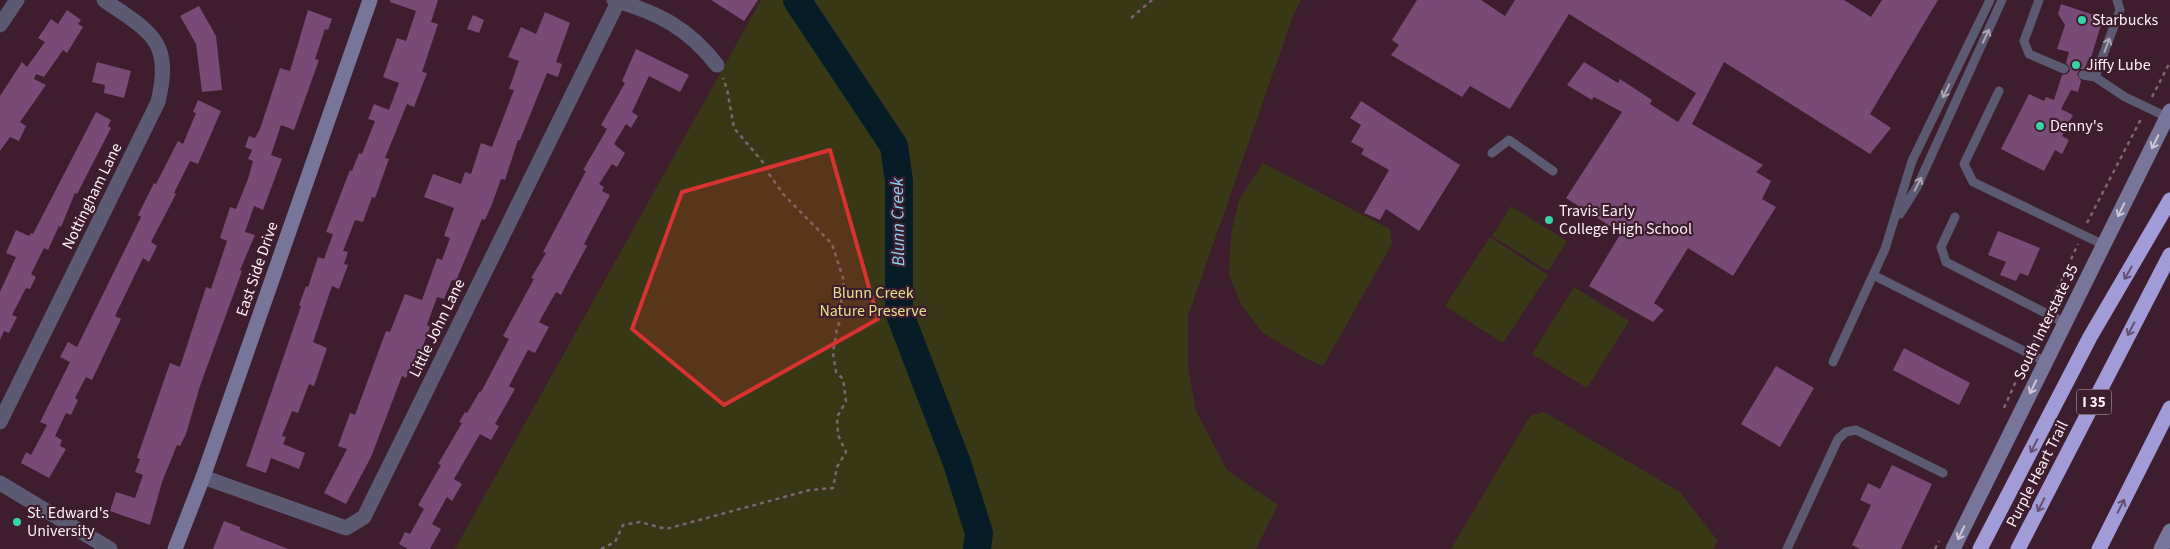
<svg xmlns="http://www.w3.org/2000/svg" width="2170" height="549" font-family="'Source Sans 3',sans-serif">
<style>
.green{fill:#393816}
.lines{fill:none;stroke-linecap:round;stroke-linejoin:round}
.river{stroke:#061d27;stroke-width:28}
.building{fill:#784b76}
.path{stroke:#7e6471;stroke-width:2.5;stroke-dasharray:4 4;stroke-linecap:butt}
.lane{stroke:#5c5a72;stroke-width:9}
.street{stroke:#5c5a72;stroke-width:15}
.secondary{stroke:#78759b;stroke-width:15}
.highway{stroke:#a19cd7;stroke-width:15}
.oneway{stroke:#ada5b4}
.oneway2{stroke:#cfc5d6}
.oneway3{stroke:#665072}
.marked{fill:#d83232;fill-opacity:0.2;stroke:#d83232;stroke-width:4;stroke-linejoin:round}
.poi-dot{fill:#36d4a7;stroke:#3e1d2e;stroke-width:2}
.labels{text-anchor:middle;dominant-baseline:central;stroke-width:4.5;stroke-linejoin:round;paint-order:stroke}
.shield{fill:#3e1d2e;stroke:#c4b1ba;stroke-width:1}
.shield-label{font-size:15px;font-weight:bold;fill:#fef0f6}
.poi-label{font-size:16px;fill:#fef0f6;stroke:#3e1d2e;text-anchor:start}
.street-label{font-size:16px;fill:#fef0f6;stroke:#3e1d2e}
.park-label{font-size:16px;fill:#e2e284;stroke:#3e1d2e}
.water-label{font-size:18px;font-style:italic;fill:#87d6fa;stroke:#3e1d2e}
</style>
<rect width="100%" height="100%" fill="#3e1d2e"/>
<path class="green" d="M761,0H1301L1293,16L1188,316V367L1196,411L1227,470L1278,505L1256,549H455Z
M1263,163L1390,229L1392,244L1323,366L1305,358L1263,333L1241,305L1229,274L1231,235L1239,200Z
M1511,206L1567,241L1548,271L1492,236Z
M1490,237L1548,275L1503,343L1445,306Z
M1574,287L1629,321L1587,388L1532,354Z
M1544,412L1680,492L1718,541L1713,549H1451L1530,416Z"/>
<g class="lines">
<path class="river" d="M797,0L894,146L899,181V312L957,463L979,533L977,549"/>
</g>
<path class="building" d="M390,0H438L431,22L438,24L422,72L427,73L414,107L407,104L385,158L389,159L375,198L372,197L363,222L355,220L343,251L348,252L344,264L348,265L339,289L332,286L313,342L327,348L314,386L309,384L298,413L292,411L282,436L286,437L283,444L305,453L299,469L271,458L266,473L246,466L301,306L299,305L306,286L308,287L318,257L324,259L333,234L326,232L350,170L352,171L359,153L362,154L375,121L368,119L374,104L389,110L399,83L383,77L397,38L406,41L416,11L390,2Z
M711,0H758L744,21Z
M1417,0H1481L1505,16L1515,0H1844L1871,17L1882,0H1938L1870,114L1891,128L1870,154L1724,62L1692,124L1763,165L1756,172L1771,181L1762,199L1776,207L1733,276L1688,248L1654,303L1664,310L1653,322L1589,286L1621,233L1566,198L1622,112L1594,97L1592,100L1567,85L1584,62L1618,83L1620,79L1652,100L1650,104L1678,122L1696,93L1569,14L1510,109L1470,86L1462,97L1391,55L1399,45L1392,40Z
M2061,4L2103,18L2090,61L2088,60L2085,69H2080L2077,74L2081,81L2078,92L2071,90L2061,109L2073,115L2062,136L2069,140L2062,154L2055,150L2044,171L2001,149L2029,94L2044,101L2046,97L2054,100L2062,75L2067,74L2070,71L2069,66L2066,63L2069,52L2057,49L2065,25L2058,14Z
M199,6L216,36L222,90L202,92L196,44L180,16Z
M67,10L81,20L78,24L83,27L67,53L63,50L44,77L36,74L34,79L46,85L20,122L26,126L19,141L10,137L0,151V96L22,62L27,67L45,42L38,38L51,19L58,24Z
M308,10L332,19L328,30L325,29L315,59L319,60L294,130L281,125L271,155L282,159L263,210L254,206L245,232L255,235L240,270L242,271L200,386L186,434L180,446L177,445L162,482L150,525L110,511L116,492L135,498L143,475L135,472L140,459L137,458L170,363L180,367L206,287L211,289L227,241L220,238L230,207L236,209L248,179L253,161L248,159L252,150L245,147L249,136L255,138L260,129L280,68L290,71Z
M545,12L570,23L556,62L562,64L558,77L547,73L520,140H518L505,180L501,179L492,204L485,220L482,219L456,281L452,280L444,299L437,297L427,325L430,327L416,365L412,363L406,378L402,376L371,457L346,504L324,493L347,449L338,446L350,413L355,415L386,331L390,332L405,294L422,300L437,258L442,260L450,238L444,236L454,208L424,197L433,174L461,184L465,172L471,174L481,143L492,147L514,90L509,89L519,61L508,57L521,27L536,34Z
M473,15L484,20L479,33L467,29Z
M636,49L689,75L680,92L649,76L632,112L638,116L631,128L626,124L614,144L625,153L617,167L612,164L599,184L604,187L602,191L610,195L584,244L587,246L566,285L561,295L556,292L539,322L549,327L535,353L528,350L509,386L515,389L495,424L499,426L491,440L480,434L454,479L462,484L452,501L447,497L432,524L441,529L430,549H408L399,544L405,532L410,534L424,509L418,505L441,465L438,464L462,423L459,422L465,412L467,413L480,391L481,392L509,339L503,336L534,279L531,278L546,253L543,252L586,171L583,170L607,129L601,125L625,83L622,81Z
M97,62L131,71L124,98L104,93L105,85L92,82Z
M198,100L221,111L198,164L190,161L174,193L176,194L151,242L157,246L149,262L143,258L115,316L121,319L92,380L86,377L75,398L78,400L71,415L66,413L55,436L62,440L60,446L66,449L49,478L21,463L26,452L31,455L47,425L40,422L70,362L60,357L68,342L77,347L141,217L138,215L154,183L156,184L178,141L183,144L196,113L193,112Z
M1361,101L1460,165L1419,231L1386,209L1380,220L1364,213L1389,170L1361,154L1364,149L1351,142L1361,125L1350,118Z
M96,112L111,120L108,126L111,128L77,194L75,193L61,227L59,226L48,250L44,248L31,274L36,277L30,289L26,288L12,315L17,317L9,333L4,331L0,340V292L16,257L6,253L16,230L29,236L31,233L33,234Z
M1998,231L2040,248L2028,276L2020,273L2016,281L2000,275L2006,262L1988,255Z
M1904,348L1970,383L1959,405L1893,370Z
M1776,366L1814,388L1780,447L1741,424Z
M1892,465L1932,484L1901,549H1860L1852,545L1871,505L1860,500L1868,483L1880,489Z
M224,521L240,527V530L288,549H213Z"/>
<g class="lines">
<path class="path" d="M1131,18L1152,0
M2152,97L2170,62
M2087,223L2142,117
M2051,303L2078,244
M2033,344L2042,324
M2004,408L2024,363
M601,549L615,542L623,525L640,522L666,529L810,490L833,488L837,467L846,452L838,435L837,417L846,401L843,379L836,372L833,353L837,328L843,315L841,299L844,281L832,244L784,195L769,174L767,167L734,128L727,89L723,78
M1935,549L1939,541"/>
<path class="lane" d="M2039,0L2024,41L2029,54L2064,69
M2083,75L2095,77L2120,10L2117,0
M2095,77L2125,97L2167,117
M1999,91L1964,164L1973,182L2104,245
M1492,153L1509,140L1553,171
M1900,214L1917,187L2002,0
M1955,217L1941,247L1946,262L2065,323
M1873,275L2046,362
M1833,362L1885,249L1912,161L1990,0
M1787,549L1838,439L1846,432L1856,430L1943,473"/>
<path class="street" d="M614,0C659,13 688,28 717,65
M0,25L17,0
M0,422L158,102C173,40 150,32 104,0
M203,477L346,528L364,517L619,0
M0,483L110,549"/>
<path class="secondary" d="M175,549L203,477L370,0
M1953,549L2170,111
M2161,549L2170,531"/>
<path class="highway" d="M1980,549L2090,337L2170,200
M2018,549L2170,255
M2099,549L2170,408"/>
</g>
<defs><path id="oneway-shaft" d="M-6 0H5M1.5-3L5.5 0L1.5 3" fill="none" stroke-width="1.6" stroke-linecap="round" stroke-linejoin="round" transform="scale(1.25)"/></defs>
<g class="oneway">
<use href="#oneway-shaft" transform="translate(1986 36) rotate(-65)"/>
<use href="#oneway-shaft" transform="translate(2107 45) rotate(-70)"/>
<use href="#oneway-shaft" transform="translate(1946 91) rotate(116)"/>
<use href="#oneway-shaft" transform="translate(1918 184) rotate(-63)"/>
</g>
<g class="oneway2">
<use href="#oneway-shaft" transform="translate(2155 142) rotate(116)"/>
<use href="#oneway-shaft" transform="translate(2121 210) rotate(116)"/>
<use href="#oneway-shaft" transform="translate(2033 387) rotate(116)"/>
<use href="#oneway-shaft" transform="translate(1961 533) rotate(116)"/>
</g>
<g class="oneway3">
<use href="#oneway-shaft" transform="translate(2128 273) rotate(120)"/>
<use href="#oneway-shaft" transform="translate(2131 329) rotate(117)"/>
<use href="#oneway-shaft" transform="translate(2034 446) rotate(117)"/>
<use href="#oneway-shaft" transform="translate(2041 505) rotate(117)"/>
<use href="#oneway-shaft" transform="translate(2121 506) rotate(-63)"/>
</g>
<path class="marked" d="M830,150L878,319L724,405L632,329L682,192Z"/>
<g class="poi-dot">
<circle cx="2082" cy="20" r="5"/>
<circle cx="2076" cy="65" r="5"/>
<circle cx="2040" cy="126" r="5"/>
<circle cx="1549" cy="220" r="5"/>
<circle cx="17" cy="522" r="5"/>
</g>
<g class="labels">
<rect class="shield" x="2076.5" y="389.5" width="35" height="25" rx="4"/>
<g class="shield-label">
<text x="2094" y="402">I 35</text>
</g>
<g class="poi-label">
<text x="2092" y="20">Starbucks</text>
<text x="2086" y="65">Jiffy Lube</text>
<text x="2050" y="126">Denny's</text>
<text x="1559" y="211">Travis Early<tspan x="1559" dy="18">College High School</tspan></text>
<text x="27" y="513">St. Edward's<tspan x="27" dy="18">University</tspan></text>
</g>
<g class="street-label">
<text transform="translate(92 196) rotate(-64)">Nottingham Lane</text>
<text transform="translate(257 269) rotate(-71)">East Side Drive</text>
<text transform="translate(2046 322) rotate(-64)">South Interstate 35</text>
<text transform="translate(437 328) rotate(-64)">Little John Lane</text>
<text transform="translate(2037 474) rotate(-63)">Purple Heart Trail</text>
</g>
<g class="park-label">
<text x="873" y="293">Blunn Creek<tspan x="873" dy="18">Nature Preserve</tspan></text>
</g>
<g class="water-label">
<text transform="translate(898 222) rotate(-91)">Blunn Creek</text>
</g>
</g>
</svg>
